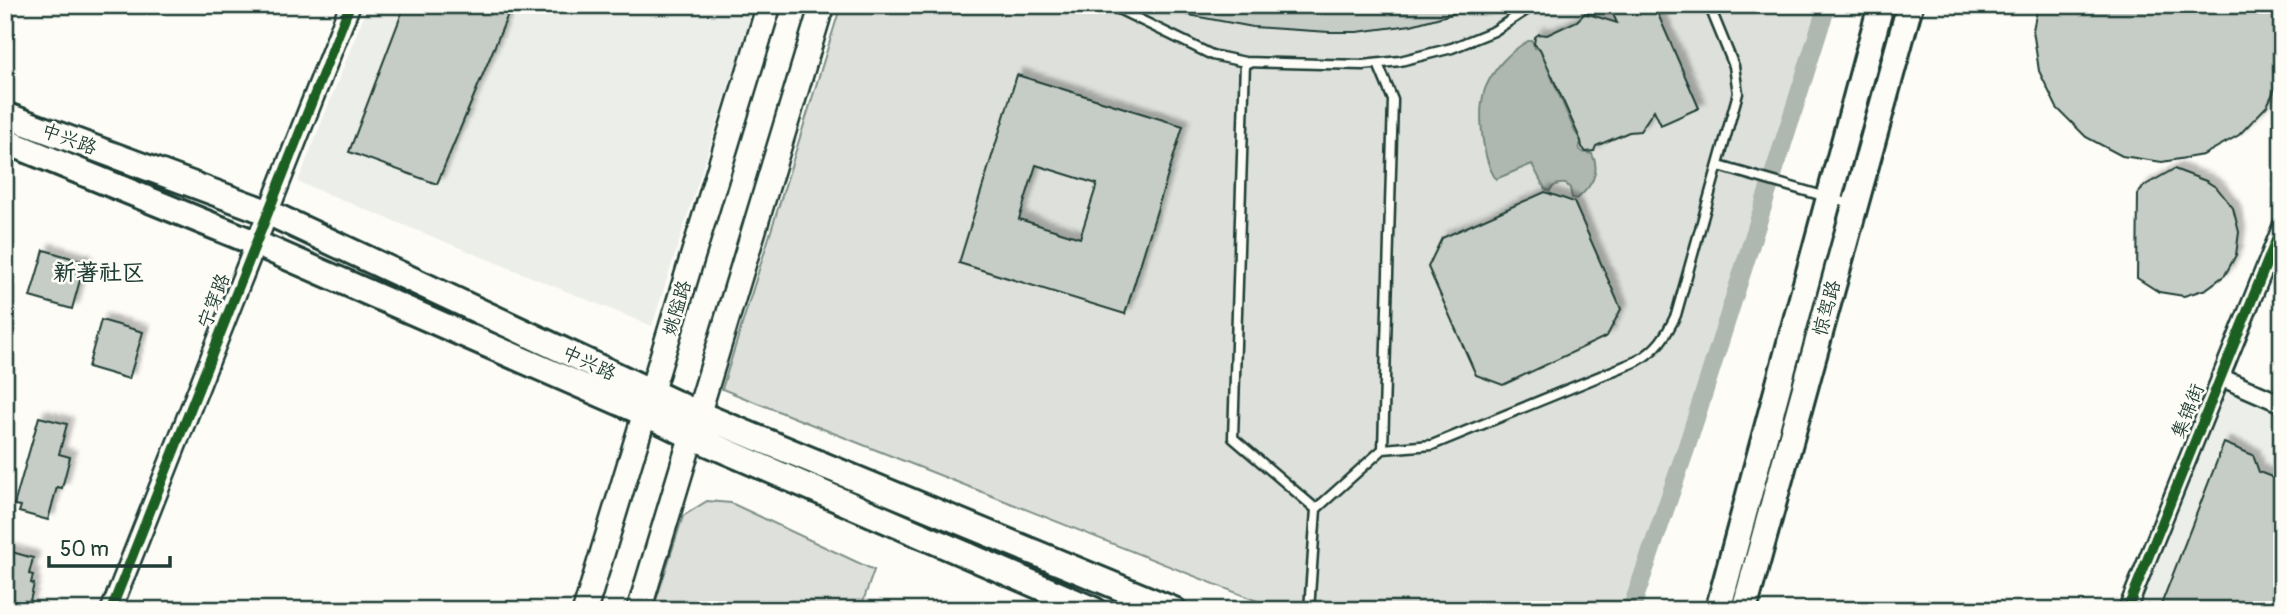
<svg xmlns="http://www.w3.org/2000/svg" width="2287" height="615" font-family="Pangolin,'LXGW WenKai TC',sans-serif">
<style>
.built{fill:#eceee9}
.green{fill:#dde0db;stroke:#7e8e88;stroke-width:2}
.water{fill:#aeb8b1;stroke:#75877f;stroke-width:2}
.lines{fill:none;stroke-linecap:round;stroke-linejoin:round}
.canal{stroke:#aeb8b1;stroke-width:18}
.building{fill:#c6cdc7;stroke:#1f3d34;stroke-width:2;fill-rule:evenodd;filter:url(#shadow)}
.service-casing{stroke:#1f3d34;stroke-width:13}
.minor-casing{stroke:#1f3d34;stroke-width:21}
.tertiary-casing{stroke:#1f3d34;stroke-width:24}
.secondary-casing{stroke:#1f3d34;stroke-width:28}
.primary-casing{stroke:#1f3d34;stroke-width:30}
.service{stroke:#fdfcf7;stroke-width:8}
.minor{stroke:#fdfcf7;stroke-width:16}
.tertiary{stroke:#fdfcf7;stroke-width:19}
.secondary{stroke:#fdfcf7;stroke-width:23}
.primary{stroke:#fdfcf7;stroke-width:24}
.cycleway-casing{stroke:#fdfcf7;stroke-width:15}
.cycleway{stroke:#1b5e20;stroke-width:10}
.labels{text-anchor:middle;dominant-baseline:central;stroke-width:5;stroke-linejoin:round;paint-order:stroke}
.street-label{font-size:19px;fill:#1f3d34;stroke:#fdfcf7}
.quarter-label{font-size:23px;font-weight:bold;fill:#1f3d34;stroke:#fdfcf7}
</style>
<defs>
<filter id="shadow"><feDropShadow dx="6" dy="-6" stdDeviation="2" flood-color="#0004"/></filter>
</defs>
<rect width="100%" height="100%" fill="#fdfcf7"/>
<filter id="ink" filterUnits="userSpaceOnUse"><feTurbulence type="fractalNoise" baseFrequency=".0143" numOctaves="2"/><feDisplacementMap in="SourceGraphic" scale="14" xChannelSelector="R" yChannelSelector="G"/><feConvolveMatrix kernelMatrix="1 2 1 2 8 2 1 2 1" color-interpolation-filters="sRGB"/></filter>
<g filter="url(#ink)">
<path class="built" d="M368,5H755L652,326L298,182Z
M2222,384L2282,410V610H2131Z"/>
<path class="green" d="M841,5H1830L1623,610H1280L722,389Z
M707,501L731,503L874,570L860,610H653L683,516Z"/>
<path class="water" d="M1528,41H1532L1535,48L1545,49L1542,55L1575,132L1578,136L1583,137L1579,148L1582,152L1592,154C1601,171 1591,187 1577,199L1572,198L1570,188L1566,184C1559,183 1553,184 1550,191L1545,189L1532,164L1496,179C1482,159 1477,112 1485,89C1493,69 1510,51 1528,41Z"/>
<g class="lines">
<path class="canal" d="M1631,610L1687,446L1827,5"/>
</g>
<path class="building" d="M405,5H512L437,184L349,152Z
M1167,5H1469L1470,9L1411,25L1357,32H1329L1253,27L1167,11Z
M1609,5H1654L1699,108L1661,125L1654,110L1640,131L1629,132L1596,146L1594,151L1586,152L1582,147L1581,141L1540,49L1534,44L1535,37L1539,34L1547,35L1577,21L1585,13L1617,23Z
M2038,5H2282V74L2267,106L2239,135L2203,155L2162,162L2122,156L2086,137L2057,108L2039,71L2033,30Z
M1017,75L1183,126L1125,314L959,263ZM1036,165L1097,184L1080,238L1019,219Z
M2174,169L2206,181L2217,188L2233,208L2239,232L2236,255L2225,275L2206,289L2184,296L2159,292L2137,278L2138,194L2144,186Z
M1545,192L1574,202L1621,309L1607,336L1503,385L1476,375L1428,267L1442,238Z
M44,250L85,262L72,309L30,297Z
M101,320L143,332L129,379L88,367Z
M39,417L67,424L59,454L70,457L62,488L57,487L48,520L19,512L21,506L14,505Z
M2224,443L2253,455L2259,472L2282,481V610H2159Z
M5,550L33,558L29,574L33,575L31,583L34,584L29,605L24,604L23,610H5Z"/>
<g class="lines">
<defs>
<path id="service" d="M1110,5L1212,55L1245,62L1363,65L1400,61L1452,48L1494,31L1534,5
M1245,62L1233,438L1316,509
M1719,166L1844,202
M1383,449L1432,445L1637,361C1657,350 1666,336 1676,315L1738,93L1734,66L1709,5
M1309,610L1316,509L1383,449L1393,100L1378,64"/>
<path id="minor" d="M2220,377L2282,404
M2127,610L2282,225"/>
<path id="tertiary" d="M111,610L350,5"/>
<path id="secondary" d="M585,610L769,5
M639,610L822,5"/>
<path id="primary" d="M5,115L267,212L697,413L1174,610
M5,141L255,243L646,414L691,436L1094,610
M1718,610L1881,5
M1744,610L1910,5"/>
</defs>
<use href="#service" class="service-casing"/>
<use href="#minor" class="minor-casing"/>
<use href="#tertiary" class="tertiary-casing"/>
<use href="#secondary" class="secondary-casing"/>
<use href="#primary" class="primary-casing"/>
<use href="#service" class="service"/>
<use href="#minor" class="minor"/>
<use href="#tertiary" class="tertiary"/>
<use href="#secondary" class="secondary"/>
<use href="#primary" class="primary"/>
<defs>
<path id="cycleway" d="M111,610L350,5
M2127,610L2282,225"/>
</defs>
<use href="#cycleway" class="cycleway-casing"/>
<use href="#cycleway" class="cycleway"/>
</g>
</g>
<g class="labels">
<g class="street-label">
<text transform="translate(69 139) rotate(20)">中兴路</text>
<text transform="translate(214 301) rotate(-69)">宁穿路</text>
<text transform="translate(677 308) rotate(-73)">姚隘路</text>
<text transform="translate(1827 308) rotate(-75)">惊驾路</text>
<text transform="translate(589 363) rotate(25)">中兴路</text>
<text transform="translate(2188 411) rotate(-68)">集锦街</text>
</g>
<g class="quarter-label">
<text x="99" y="272">新著社区</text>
</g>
</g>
<rect width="2287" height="615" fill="none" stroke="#fdfcf7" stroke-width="28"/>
<rect x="14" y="14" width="2259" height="587" fill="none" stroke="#1f3d34" stroke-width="2.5" filter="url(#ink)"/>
<path d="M49 556v10h121v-10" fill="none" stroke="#1f3d34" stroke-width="3.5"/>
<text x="60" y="556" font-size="21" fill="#1f3d34" stroke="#fdfcf7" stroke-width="5" paint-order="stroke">50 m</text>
</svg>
